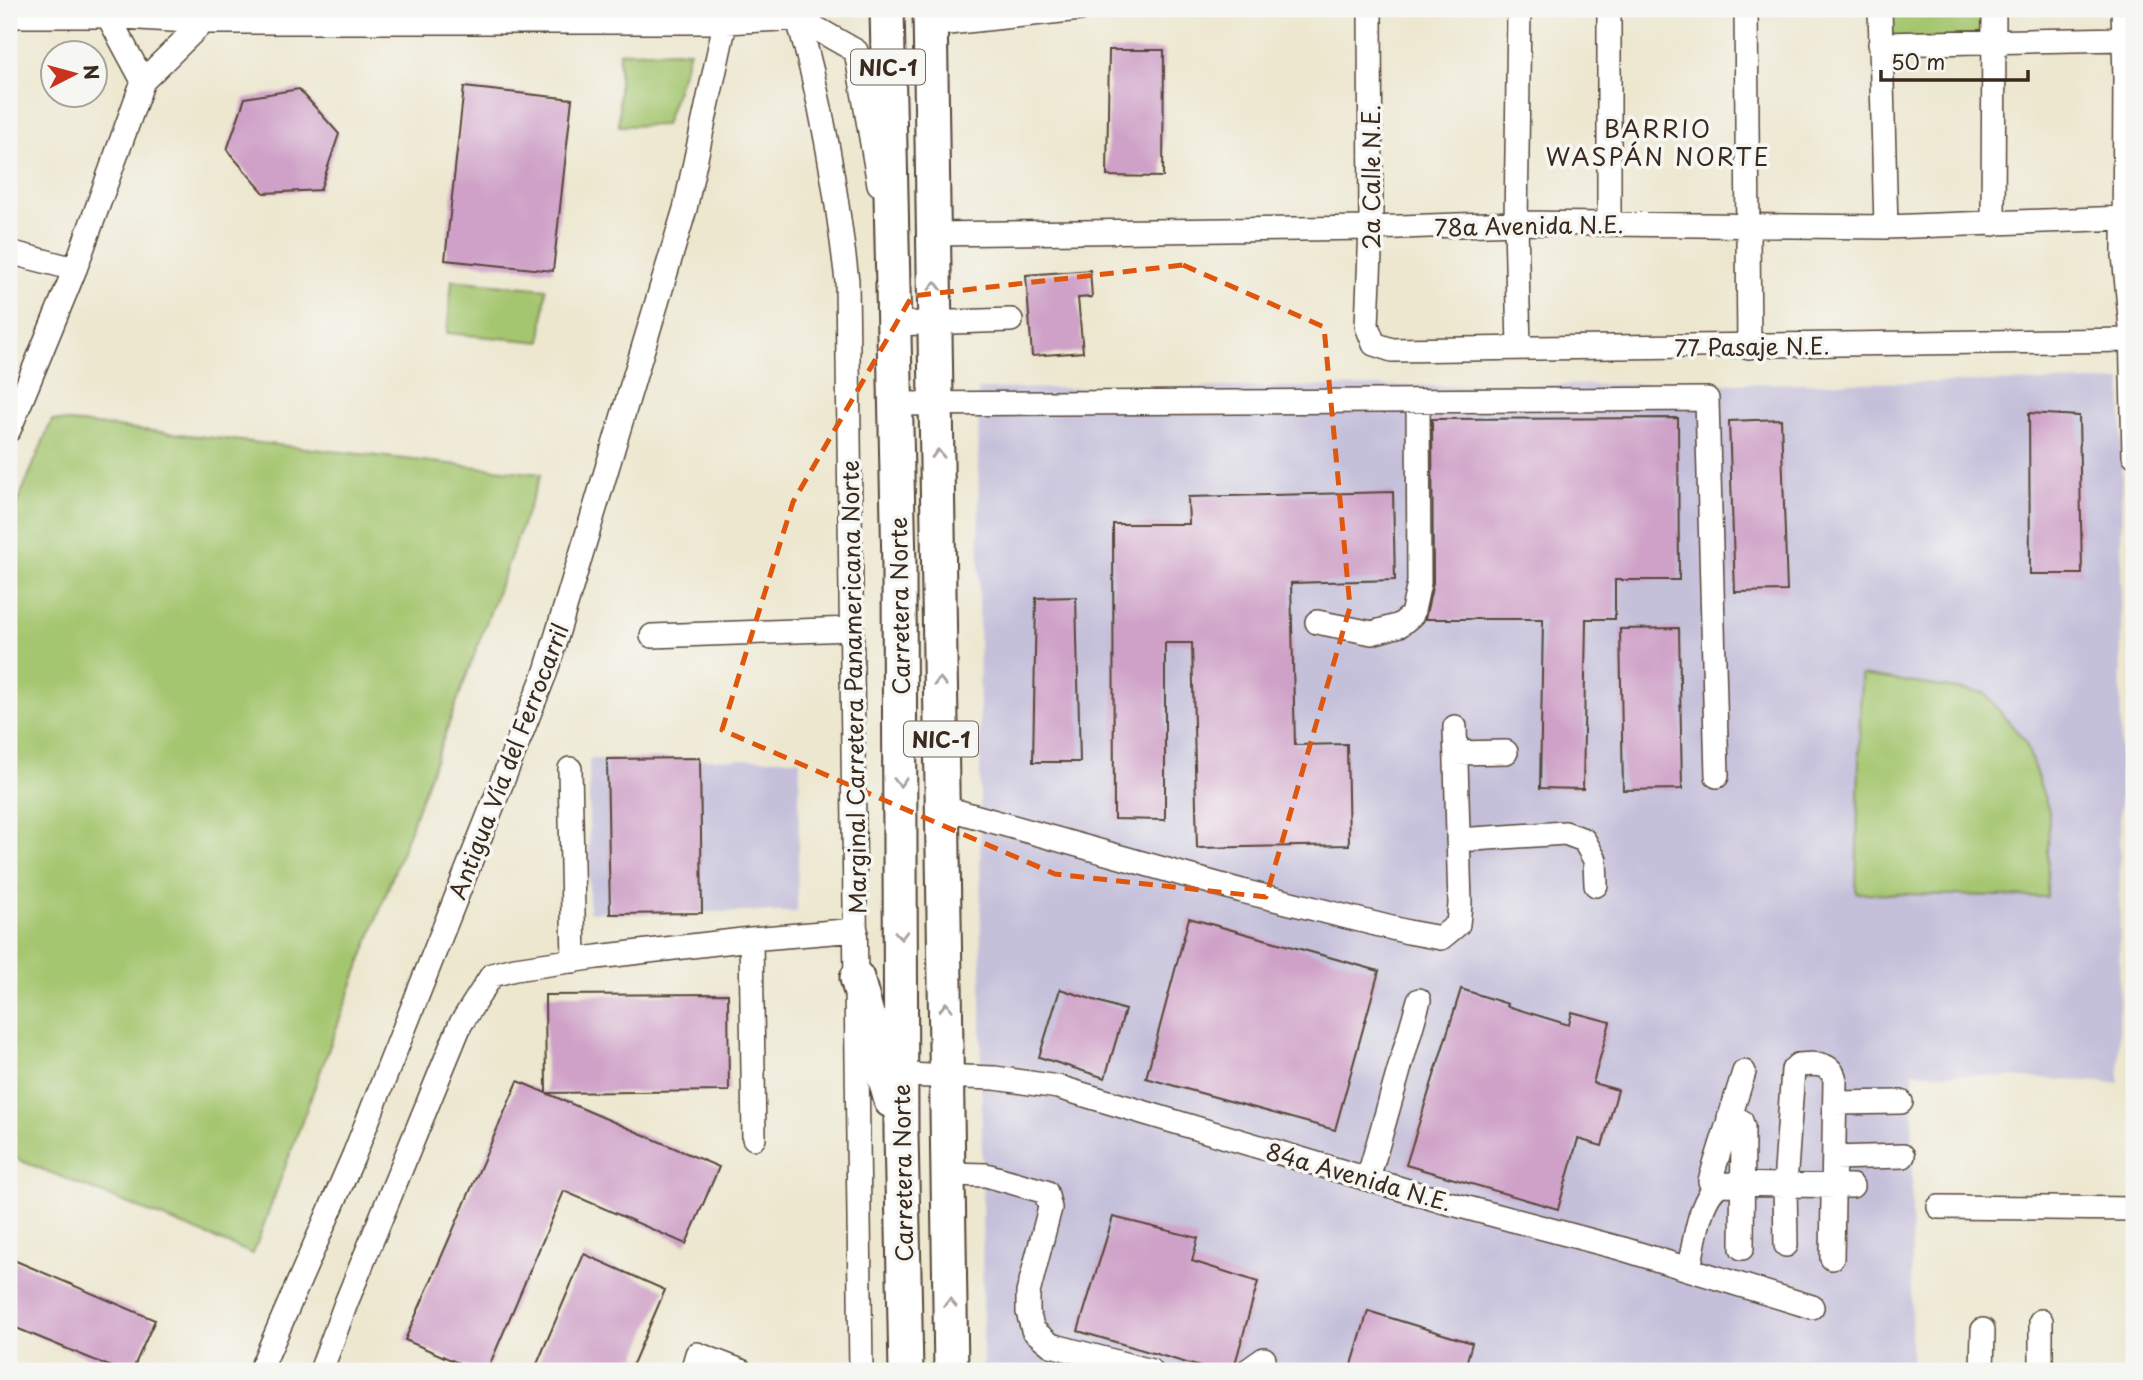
<svg xmlns="http://www.w3.org/2000/svg" width="2143" height="1380" font-family="'Playpen Sans',sans-serif">
<style>
.industrial{fill:#c5c0da}
.green{fill:#a5c66f;stroke:#707846;stroke-width:2}
.building{fill:#cfa1c8}
.lines{fill:none;stroke-linecap:round;stroke-linejoin:round}
.minor-casing{stroke:#564639;stroke-width:26}
.highway-casing{stroke:#564639;stroke-width:37}
.minor{stroke:#fff;stroke-width:23}
.highway{stroke:#fff;stroke-width:33}
.oneway{stroke:#a79f9a}
.marked{fill:none;stroke:#df570d;stroke-width:5;stroke-dasharray:14 9;stroke-linejoin:round}
.labels{text-anchor:middle;dominant-baseline:central;stroke-width:7;stroke-linejoin:round;paint-order:stroke}
.shield{fill:#f6f6f2;stroke:#73675e;stroke-width:2}
.shield-label{font-size:21px;font-weight:bold;fill:#3b2a1e}
.street-label{font-size:23px;fill:#3b2a1e;stroke:#f6f6f2}
.neighbourhood-label{font-size:24px;letter-spacing:2px;fill:#3b2a1e;stroke:#f6f6f2}
</style>
<rect width="100%" height="100%" fill="#f6f6f2"/>
<filter id="ink" filterUnits="userSpaceOnUse"><feTurbulence type="fractalNoise" baseFrequency=".0143" numOctaves="2"/><feDisplacementMap in="SourceGraphic" scale="14" xChannelSelector="R" yChannelSelector="G"/><feConvolveMatrix kernelMatrix="1 2 1 2 8 2 1 2 1" color-interpolation-filters="sRGB"/></filter>
<filter id="wash" filterUnits="userSpaceOnUse"><feTurbulence type="fractalNoise" baseFrequency=".00686" numOctaves="4" result="noise"/><feDisplacementMap in="SourceGraphic" scale="28" xChannelSelector="R" yChannelSelector="G"/><feGaussianBlur stdDeviation="1.57" result="paint"/><feColorMatrix in="noise" values="0 0 0 0 0 0 0 0 0 0 0 0 0 0 0 0 0 1.4 0 .05"/><feComposite in="paint" operator="in"/></filter>
<g filter="url(#wash)">
<rect width="100%" height="100%" fill="#ede7cf"/>
<path class="industrial" d="M2122,381L2119,1083L1913,1072L1911,1371H983L978,389Z
M589,759H800L797,912H589Z"/>
<path class="green" d="M1891,9H1984V38L1891,39Z
M690,51L665,125L619,126V52Z
M452,280L546,289L541,342L447,333Z
M52,420L541,474L253,1254L9,1156V523Z
M1861,675L1984,693L2025,741L2049,811L2047,897L1856,893Z"/>
<g id="blocks">
<path class="building" d="M1109,50H1164L1163,177L1107,176Z
M464,87L572,99L553,271L445,260Z
M299,89L339,134L320,190L264,193L227,150L245,98Z
M1090,270L1092,297L1078,298L1083,352L1032,356L1026,275Z
M2029,413L2079,416L2082,574H2030Z
M1678,418L1679,580H1615V619H1586L1583,789L1540,788L1543,619H1425L1433,583L1432,419Z
M1781,419L1787,591L1735,592L1729,421Z
M1393,492L1395,580L1291,583L1295,745L1347,744L1349,845L1197,848L1192,643H1165V820L1114,819L1113,524H1189L1188,497Z
M1076,597L1080,762H1033L1036,598Z
M1679,628L1682,789L1623,790L1620,629Z
M700,758L702,913L610,914L607,759Z
M1189,918L1379,971L1335,1130L1146,1078Z
M1060,989L1125,1010L1105,1078L1039,1057Z
M1461,989L1508,1004L1507,1006L1569,1025L1572,1012L1610,1022L1593,1083L1618,1090L1602,1146L1578,1139L1558,1209L1406,1165Z
M728,994L729,1091L546,1093L545,995Z
M518,1081L719,1167L686,1244L564,1191L487,1371H477L405,1340Z
M1113,1217L1198,1238L1192,1261L1258,1282L1233,1371H1214L1078,1331Z
M584,1254L665,1290L630,1371H534Z
M9,1258L155,1320L132,1371H121L9,1325Z
M1368,1311L1472,1343L1464,1371H1362L1351,1368Z"/>
</g>
</g>
<g filter="url(#ink)">
<use href="#blocks" fill-opacity="0" stroke="#564639" stroke-width="2"/>
<g class="lines">
<defs>
<path id="minor" d="M795,9C822,98 836,189 847,281L861,1371
M1370,9L1371,228L1367,326L1374,344L1392,350L2131,340L2134,343
M1519,9L1516,223L1519,348
M1746,9L1749,347
M1880,9L1886,227
M2123,9L2125,78L2124,255L2131,328L2134,455
M9,16H108L203,22H726L798,18L856,51L879,184
M108,16L143,81
M930,25L1080,9
M1880,44L2124,39
M1609,223V9
M1993,224L1994,9
M934,234L1371,228L1516,223L1886,227L2125,218
M9,252L75,269
M894,324L1011,320
M895,404L1707,399L1717,776
M9,430L75,269L143,81L203,22
M1317,622L1372,633L1400,625L1412,615L1419,583L1418,401
M652,636L852,629
M1456,753L1506,752
M570,769L574,961
M942,807L1242,891L1408,932L1441,938L1458,924L1460,904L1455,727
M1458,840L1565,833L1584,840L1595,860L1596,885
M751,939L754,1138
M901,1075L995,1078L1058,1087L1445,1202L1623,1249L1812,1307
M1835,1103L1901,1102
M1729,1118L1741,1121L1743,1127L1742,1248
M1834,1158L1903,1156
M949,1174L986,1175L1046,1192L1050,1208L1028,1293V1312L1033,1330L1051,1345L1151,1371
M1368,1179L1419,1000
M1713,1189L1710,1181L1744,1072
M1939,1207L2134,1209
M1786,1245L1785,1185L1793,1070L1798,1065C1814,1064 1831,1061 1835,1080L1832,1258
M1689,1269C1694,1246 1699,1195 1721,1184L1852,1186
M2041,1321V1371
M260,1371L354,1155L546,671L685,209L728,9
M321,1371L346,1303L460,1025L492,975L515,969L597,957L751,939L856,930
M692,1371L697,1354L741,1371
M1247,1371L1264,1359
M1982,1371L1983,1330"/>
<path id="highway" d="M887,9L899,567L901,1133L906,1371
M930,9L951,1371
M857,978L891,1101"/>
</defs>
<use href="#minor" class="minor-casing"/>
<use href="#highway" class="highway-casing"/>
<use href="#minor" class="minor"/>
<use href="#highway" class="highway"/>
</g>
<defs><path id="oneway-chevron" d="M-2-3.5L2.5 0L-2 3.5" fill="none" stroke-width="1.6" stroke-linecap="round" stroke-linejoin="round" transform="scale(1.75)"/></defs>
<g class="oneway">
<use href="#oneway-chevron" transform="translate(935 286) rotate(-91)"/>
<use href="#oneway-chevron" transform="translate(938 454) rotate(-91)"/>
<use href="#oneway-chevron" transform="translate(940 682) rotate(-91)"/>
<use href="#oneway-chevron" transform="translate(900 782) rotate(90)"/>
<use href="#oneway-chevron" transform="translate(901 935) rotate(90)"/>
<use href="#oneway-chevron" transform="translate(946 1007) rotate(-91)"/>
<use href="#oneway-chevron" transform="translate(950 1303) rotate(-91)"/>
</g>
</g>
<path class="marked" d="M1183,265L1324,327L1350,607L1266,897L1055,874L722,730L793,502L912,296Z"/>
<g class="labels">
<g class="shield">
<rect x="851" y="49.5" width="74" height="35" rx="5"/>
<rect x="904" y="721.5" width="74" height="35" rx="5"/>
</g>
<g class="shield-label">
<text x="888" y="67">NIC-1</text>
<text x="941" y="739">NIC-1</text>
</g>
<g class="street-label">
<text transform="translate(1370 177) rotate(-90)">2a Calle N.E.</text>
<text transform="translate(1529 225) rotate(-1)">78a Avenida N.E.</text>
<text transform="translate(1752 346) rotate(-1)">77 Pasaje N.E.</text>
<text transform="translate(899 606) rotate(-91)">Carretera Norte</text>
<text transform="translate(853 687) rotate(-91)">Marginal Carretera Panamericana Norte</text>
<text transform="translate(508 761) rotate(-69)">Antigua Vía del Ferrocarril</text>
<text transform="translate(902 1173) rotate(-91)">Carretera Norte</text>
<text transform="translate(1359 1176) rotate(16)">84a Avenida N.E.</text>
</g>
<g class="neighbourhood-label">
<text x="1658" y="128">BARRIO<tspan x="1658" dy="28">WASPÁN NORTE</tspan></text>
</g>
</g>
<rect width="2143" height="1380" fill="none" stroke="#f6f6f2" stroke-width="35"/>
<g transform="translate(74 74) rotate(84)"><circle r="33" fill="#f6f6f2" stroke="#aba49d" stroke-width="2"/>
<path d="M0-5L12 26L0 18L-12 26Z" fill="#c8321e"/>
<text y="-10" font-size="19" font-weight="bold" text-anchor="middle" fill="#3b2a1e">N</text>
</g>
<path d="M1881 70v10h147v-10" fill="none" stroke="#3b2a1e" stroke-width="3.5"/>
<text x="1891" y="70" font-size="21" fill="#3b2a1e" stroke="#f6f6f2" stroke-width="5" paint-order="stroke">50 m</text>
</svg>
